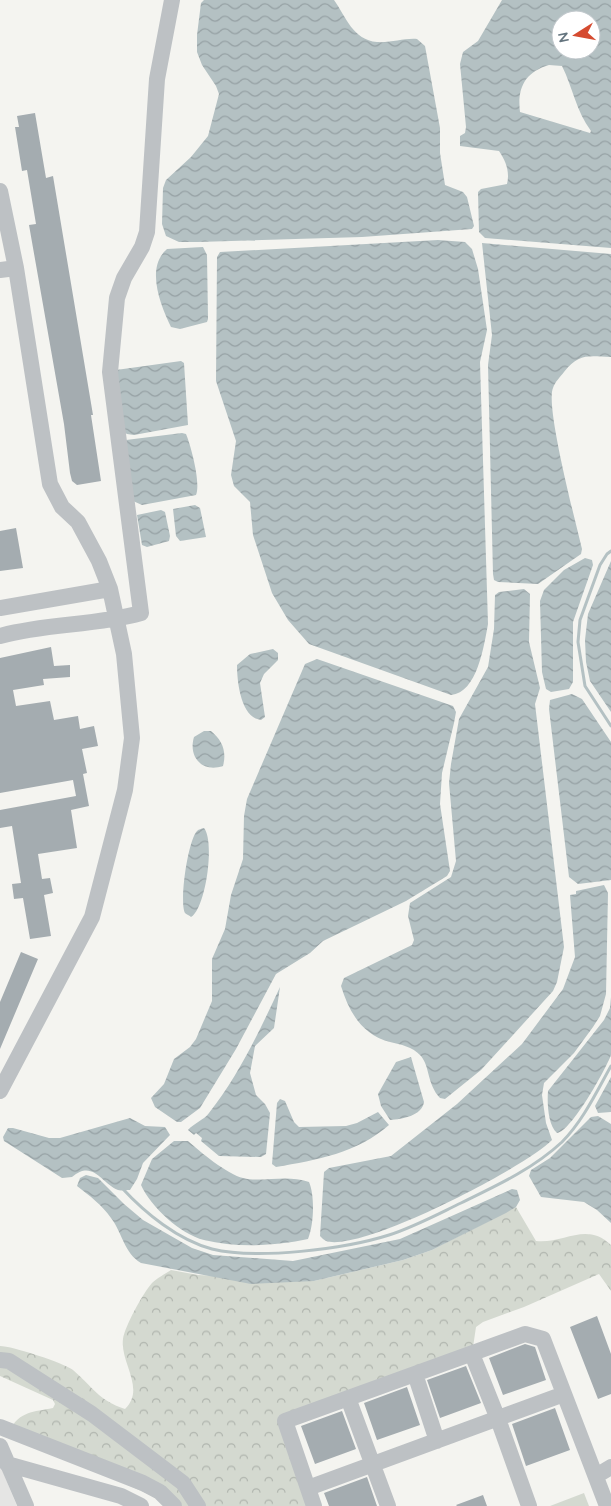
<svg xmlns="http://www.w3.org/2000/svg" width="611" height="1506" font-family="Quicksand,sans-serif">
<style>
.built{fill:#e5e5e4}
.forest{fill:url(#forest-crowns)}
.garden{fill:#d4d9d0}
.water{fill:url(#water-waves);fill-rule:evenodd}
.lines{fill:none;stroke-linecap:round;stroke-linejoin:round}
.stream{stroke:#b4c1c3;stroke-width:3}
.building{fill:#a4acb0}
.minor{stroke:#bdc1c4;stroke-width:16}
</style>
<defs>
<pattern id="forest-crowns" width="20" height="18" patternUnits="userSpaceOnUse" patternTransform="scale(1.25)"><rect width="20" height="18" fill="#d4d9d0"/><path d="M2 6a3 3 0 1 1 6 0M12 15a3 3 0 1 1 6 0" fill="none" stroke="#b0b5ae"/></pattern>
<pattern id="water-waves" width="16" height="10" patternUnits="userSpaceOnUse" patternTransform="scale(1.25)"><rect width="16" height="10" fill="#b4c1c3"/><path d="M0 5q4-4 8 0t8 0" fill="none" stroke="#96a1a4"/></pattern>
</defs>
<rect width="100%" height="100%" fill="#f4f4f0"/>
<path class="built" d="M0,1465L14,1499L17,1506H0Z"/>
<path class="forest" d="M516,1207L536,1241C564,1244 586,1221 611,1245V1291L599,1274L524,1307L483,1322L476,1327L472,1354L285,1421L314,1506H174L9,1431C20,1411 33,1412 53,1408L55,1404L53,1400L0,1376V1346C12,1346 64,1363 73,1370C93,1387 98,1400 125,1409C146,1389 120,1363 123,1339C125,1326 143,1293 152,1283C157,1278 165,1274 171,1270L198,1275L314,1281L403,1260L432,1250Z"/>
<path class="garden" d="M584,1493L589,1506H550Z"/>
<path class="water" d="M204,0H334C346,17 353,40 377,42C391,43 404,38 417,39L425,46L440,128V153L445,185L463,192L467,197L474,226L472,229L362,237L198,242H179L166,236L162,224L163,188L166,180L191,157L208,136L219,94L216,86L202,65L197,52V35L201,3Z
M502,0H611V248L485,238L479,232L478,192L481,189L507,184C510,172 506,161 499,151L460,146V136L465,133L466,127L460,64L463,52L478,41ZM561,20H591V50H561ZM549,65L562,66C573,88 576,111 591,131L590,133L520,112C517,88 525,72 549,65Z
M438,240L465,242L472,249L478,269L487,330L480,362L488,624C484,646 477,693 451,695L309,644L288,620L272,593L253,535L250,502L234,486L231,475L236,441L216,381L217,257L220,252Z
M482,243L611,254V357C588,356 579,353 564,372C560,377 555,382 553,388C545,406 576,523 582,549L581,554L538,584L498,582L494,580L493,574L488,365L492,335Z
M203,247L207,255L208,319L207,322L180,329L171,327C161,306 145,268 167,249Z
M181,361L184,363L188,425L134,435L127,434L122,431L116,370Z
M182,433L186,434C191,446 201,483 196,495L142,505L133,501L126,440Z
M195,505L200,508L206,537L180,541L176,536L173,509Z
M161,510L165,512L170,536L169,541L147,547L142,545L137,515Z
M585,558L592,560L593,565L573,622V682L569,689L551,692L546,689L542,672L540,601L544,590L564,570Z
M611,561V712L590,681L586,662L585,640L588,614Z
M524,589L530,594L529,642L540,688L535,704L564,947L557,982L553,991L481,1070L445,1099L440,1098C427,1084 430,1067 421,1056C412,1046 401,1045 390,1042C362,1035 349,1012 341,986L344,978L412,945L414,940L408,916L410,903L451,877L456,861L449,783L451,764L459,719L488,667L494,629L495,595L499,592Z
M273,649L278,653V660L264,674L260,683L265,717L261,720C241,718 237,682 237,665L250,654Z
M317,659L453,706L456,712L454,723L442,773L440,804L450,871L447,876L406,901L323,941L310,953L276,974L236,1049L200,1108L181,1122H177L155,1107L151,1098L164,1084L174,1059L190,1047L196,1039L212,1001V959L225,929L231,895L243,859L244,816L247,799L305,664Z
M572,694L582,699L611,742V880L578,884L569,877L549,709L550,700Z
M204,731H211C222,740 227,751 223,766C202,773 188,757 194,737Z
M204,828C215,841 206,908 191,917C190,916 186,914 185,913C179,902 188,840 197,831C199,829 201,829 204,828Z
M604,885L608,893L606,994L600,1016L593,1027L574,1053L544,1083L542,1095L546,1123L552,1140C526,1167 361,1253 326,1241C324,1240 322,1238 320,1236L324,1172L329,1168L391,1156L457,1104L522,1044L563,989L575,957L570,895L576,894V891Z
M280,987L274,1028L255,1046L250,1073L256,1095L265,1104L270,1113L266,1154L261,1157L219,1156L201,1141L202,1138L196,1133L194,1135L188,1130C194,1123 204,1120 209,1113C239,1075 260,1030 280,987Z
M611,997C611,1012 611,1041 611,1055C606,1069 571,1132 557,1133C548,1125 547,1103 548,1091L604,1020L610,1008Z
M411,1057L424,1102C422,1116 402,1119 390,1120L381,1106L378,1094L396,1062Z
M611,1077V1112L598,1113L595,1106Z
M280,1099L285,1101L294,1122L299,1127L346,1126L357,1123L378,1112L389,1125C357,1153 317,1160 276,1167L272,1164L277,1103Z
M598,1116L611,1124V1223L597,1210L584,1202L541,1197L529,1176L531,1170L550,1158L591,1117Z
M130,1118L145,1126L165,1127L170,1135L143,1163L137,1179L130,1190C126,1190 120,1191 118,1190C101,1183 93,1159 72,1177L62,1178L4,1141L3,1137L8,1128H13L49,1138H60Z
M174,1141H188C199,1151 228,1175 243,1178C263,1183 285,1174 309,1182C315,1196 314,1224 308,1239C276,1246 236,1248 204,1240C180,1234 151,1207 141,1185L152,1159Z
M86,1175L98,1178L124,1204L143,1220L192,1248L213,1255L293,1261L400,1239L512,1189L517,1190L520,1200L516,1207L506,1213L432,1250L403,1260L314,1281L251,1284L141,1263C124,1253 123,1234 111,1218C102,1205 90,1196 77,1186L80,1178Z"/>
<g class="lines">
<path class="stream" d="M611,551L607,554L600,565L580,620L578,642L585,686L611,726
M122,1188C145,1213 178,1240 212,1249C257,1260 345,1249 389,1235C414,1227 438,1214 461,1203C496,1186 533,1169 562,1142C583,1121 597,1091 611,1066"/>
</g>
<path class="building" d="M35,113L46,178L53,176L93,415H91L101,481L77,485L72,481L70,473L64,424L29,225L36,224L27,170L22,171L15,127H19L17,116Z
M16,528L23,568L0,571V531Z
M51,647L54,666L70,665V677L43,679L44,685L13,690L16,706L50,701L54,720L78,716L80,729L94,726L98,746L82,749L87,773L83,774L89,806L71,810L77,848L38,854L42,879L50,878L53,893L44,895L51,936L30,939L23,898L14,899L12,884L21,883L12,826L0,828V810L76,796L73,780L0,793V658Z
M21,952L38,959L0,1049V1002Z
M597,1316L611,1354V1394L598,1399L570,1327Z
M525,1344L535,1347L546,1380L503,1395L489,1358Z
M466,1366L481,1403L440,1418L427,1380Z
M407,1387L420,1425L377,1440L364,1403Z
M555,1408L570,1450L526,1466L512,1424Z
M342,1411L356,1449L315,1464L301,1426Z
M367,1477L377,1506H329L324,1493Z
M483,1495L487,1506H457L456,1505Z"/>
<g class="lines">
<path class="minor" d="M0,191L16,268
M0,270L16,268L50,484L62,507L78,522L99,561L110,589L124,654L132,738L125,790L92,917L0,1091
M0,608L110,589
M0,636C46,623 95,626 141,613L110,372L117,298L124,278L142,247L147,232L157,79L172,0
M472,1354L498,1419L529,1506
M0,1360L9,1361L92,1414L183,1483L198,1506
M415,1374L437,1441
M348,1398L388,1506
M0,1427L143,1483L160,1492L174,1506
M0,1446L26,1506
M7,1464L121,1496L141,1506
M596,1476L611,1467
M308,1488L564,1394
M314,1506L285,1421L525,1334L543,1339L607,1506"/>
</g>
<g transform="translate(576 35) rotate(259)"><circle r="24" fill="#ffffff" stroke="#c1c8cc"/>
<path d="M0-4L9 19L0 12L-9 19Z" fill="#d54b30"/>
<text y="-8" font-size="14" font-weight="bold" text-anchor="middle" fill="#65757f">N</text>
</g>
</svg>
